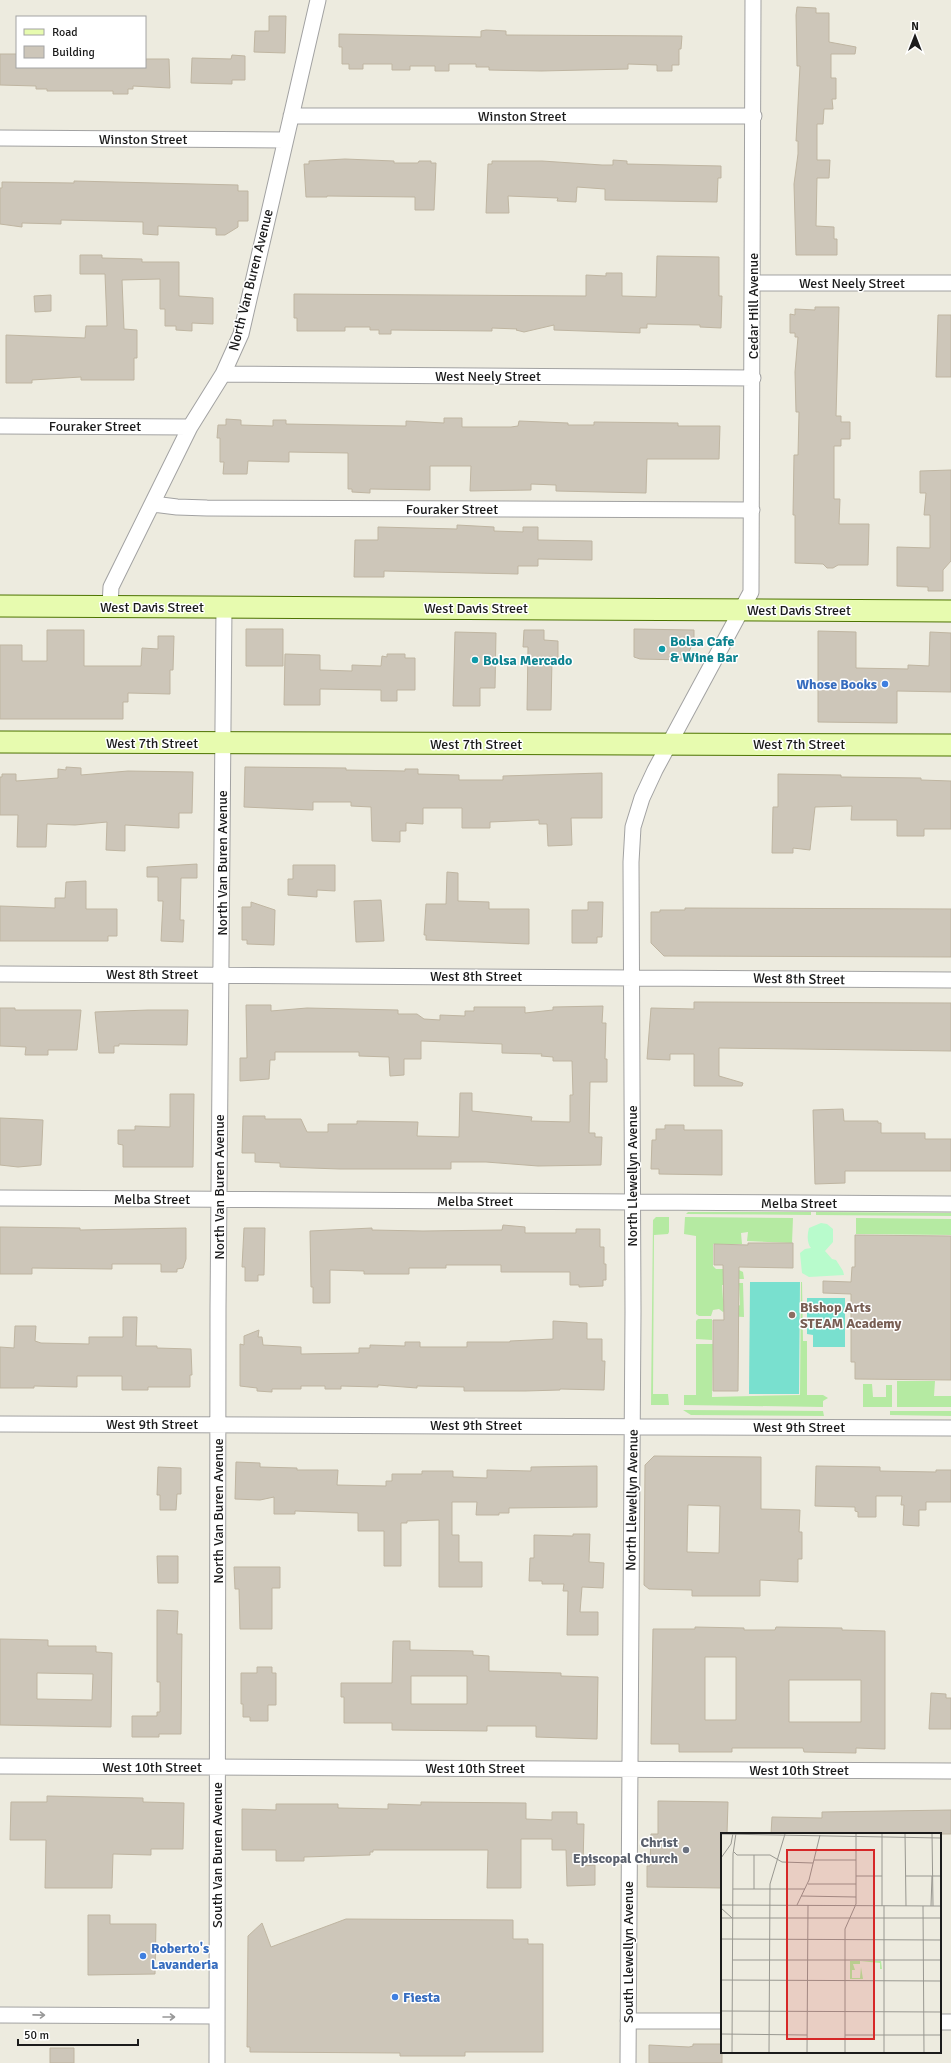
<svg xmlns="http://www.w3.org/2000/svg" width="951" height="2063" font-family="Signika,sans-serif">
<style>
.grass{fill:#b5eaa2}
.park{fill:#b8fbcc}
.pitch{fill:#79e0cf}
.building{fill:#cdc6b9;stroke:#bfb5a1;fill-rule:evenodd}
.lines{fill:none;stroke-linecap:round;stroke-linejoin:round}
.street-casing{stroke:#a2a2a2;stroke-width:17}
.secondary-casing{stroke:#4d7301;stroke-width:23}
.street{stroke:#fff;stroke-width:15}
.secondary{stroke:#e7fbaf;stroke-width:21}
.oneway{stroke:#989898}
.culture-dot{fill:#0f9aa8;stroke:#fff;stroke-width:1.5}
.shop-dot{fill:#3f7fe0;stroke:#fff;stroke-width:1.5}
.education-dot{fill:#8d6e63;stroke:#fff;stroke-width:1.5}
.worship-dot{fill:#6b7280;stroke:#fff;stroke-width:1.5}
.labels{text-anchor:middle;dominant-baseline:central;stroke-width:3;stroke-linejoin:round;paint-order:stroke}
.street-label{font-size:14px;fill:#1b1b1b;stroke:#fff}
.culture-label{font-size:14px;font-weight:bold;fill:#0d838f;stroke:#fff;text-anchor:start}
.shop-label{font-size:14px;font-weight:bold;fill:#366cbe;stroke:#fff;text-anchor:start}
.education-label{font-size:14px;font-weight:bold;fill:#785e54;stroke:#fff;text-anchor:start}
.worship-label{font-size:14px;font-weight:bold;fill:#5b616d;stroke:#fff;text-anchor:end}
.inset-road{fill:none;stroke:#999891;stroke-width:1}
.view{fill:#d62828;fill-opacity:0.15;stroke:#d62828;stroke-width:2}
.inset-edge{fill:none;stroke:#1b1b1b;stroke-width:2}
</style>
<rect width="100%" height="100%" fill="#edebdf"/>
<path class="grass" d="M688,1212H811V1215L686,1214Z
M816,1212L951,1213V1216L816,1215Z
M656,1217H669V1232L668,1234L654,1235L653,1394H668L669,1405H651L653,1220Z
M685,1217L793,1218L792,1243L747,1241L748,1232L741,1233L742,1244H713V1266L716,1269H737L743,1272L744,1279H739V1283H743L744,1317L725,1316V1314L740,1305L739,1285H722L723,1299H733V1305L723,1312L719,1309L713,1310L711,1316H699L696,1314V1236L684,1234Z
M856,1218L951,1219V1235L856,1234Z
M801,1282H802L803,1341H807V1395H823L828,1398L823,1401V1407L684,1405V1395H696V1344H713L712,1397L800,1395Z
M698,1319H712V1340L696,1339V1321Z
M897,1381H935L934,1396H951V1407H897Z
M863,1384H872L873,1397H886V1385H892V1407H863Z
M683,1410L823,1411L824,1416L691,1415Z
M890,1411H951V1416L890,1415Z"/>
<path class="park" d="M821,1223L827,1224L833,1229V1242L825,1251L832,1259L836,1260L843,1271L844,1275L809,1277L802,1273L800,1253L805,1249L811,1248C807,1243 807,1235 809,1228Z"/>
<path class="pitch" d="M750,1282H800L799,1394H749Z
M807,1298H845V1347H813V1335L807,1334Z"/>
<path class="building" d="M797,7L816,8V13H829V42L856,47L855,54H831V78H836V99H832L833,109H824L823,124H817V160H830L829,178H817L816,226L834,227V239H837V255H796L794,184L798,154V141H796L800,66H797L796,15Z
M269,16H286L285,53L254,52L255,31H269Z
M486,30L506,31V35L682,36L681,49H679V65H672V71H657V65L628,64V69L541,71L489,70V67H476V64H449V71H435V66H410V70H392V64H363V69H349V64H342V47H339V34L481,37V31Z
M0,54H17V67H145L146,59H169L170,88L133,86V89H128V94H113V91H47V89H36V86L0,85Z
M232,55L245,56V80H232V84L191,83L192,58L231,59Z
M345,159L394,161V163H418L419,161H431V163H436L434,210H415V197L327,196V197H306L304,164H309V161Z
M613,160L627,161V164L721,166V178H718L717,202L605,200V189L577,187L576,202L557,201L558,198L508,196L509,213H486L488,164H492V161H542L602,165H613Z
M74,181L238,185V191H248V221H238V227L225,235H216V228L158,226V235L143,234V222L106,221L61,220V224L22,223V227L0,224V188H2V182L74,183Z
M80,255H102V258L142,259V262H179V296L213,298V324L192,323V331L176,330V326H165V309H160V279L122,280L124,329L137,330V358H134V380H81V377L32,380V383H6V335L85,338L86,326H107L105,274H80Z
M657,256L719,257V296H722L721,328L700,327V325L647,324V328H640V333L554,330V325L524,332L516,330L517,329L492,328V331L391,330V334H379V330H370V327H345V331H297V318H294V294L586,296V275L606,276V273H622V296L656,297Z
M51,295V311L35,312L34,296Z
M815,307H839L836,416H841V422H850V439H841V446H834V499H840L839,524H869L868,565H838L833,568H827L823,564L795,563V515H793L794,455H798L799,412H796L795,372L798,337H795V333H790V314L795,315V309L815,310Z
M938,315H951V377H936Z
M444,418H462V427H511L518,426L519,421L568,423V425H594V422L678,423V426H720L719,459H647L646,493L556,491V485L531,484V490L470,491L471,466H430V490L370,489V493L352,492V489H348V453L289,452V462L248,461L247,474H223L224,462H220V438H217L218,425H226V419L241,420V425L273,426V420H286V424L406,426V421L444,423Z
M951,470V561L943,570V591H928V587L897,586V547L930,548V515H924L926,493H920V471Z
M457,525L494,527V531L523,532V527H538V540L592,541V560L538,559V566H518V574L384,571V577H354L355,540H378V527L457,529Z
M246,629H283V666H246Z
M634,629L694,630V641L685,660L640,659L634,657Z
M47,630H84V666H141L142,648L158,649V636H174L173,670H170V694L128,693V702H123V719H0V645H22V661H47Z
M524,630H544V640L558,641V659H552L551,710H527L528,647H523Z
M818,631L856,632V668L908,669V665L929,666L930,632L951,633V692L897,691V723L818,722Z
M455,632L496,633L495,688H480V706H453Z
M285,654L320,655V670L352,671V665L381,666L382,656L387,657V654H405V658H415V690H397V701H381V690L320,689V705H284Z
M66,767L81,768V775L128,771L193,772L192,813H179V828L125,825V851L106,850L107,822L75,825L47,824L46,847H17L18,815H0V777H2V774H16V781L58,778V769L66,770Z
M245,767L346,768V770L405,771V769H418V774L459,775V780H503V776L602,773V818H571L572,845L548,846L547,824H539V820L490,822V828H462V808H423V824L406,823V831H400V842L372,841L371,807L351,806V802H313V810L244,807Z
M778,774L841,775V777L921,778V780L951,781V829H924V836H897V820H851L852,806L815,807L810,850L793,848V853H772L773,807H778Z
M197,864V878H181L180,920H184L183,942L161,941L163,901H158V877H147V867Z
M293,865H335V891L317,890V897L288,895V879H293Z
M447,872L458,873V901L489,902V909H529V944L426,940V935H424L426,904H446Z
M86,881V909H117V936H108V941H0V906L55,908V898H65L66,882Z
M381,900L384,941L356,942L354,901Z
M251,902L275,910L274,945L247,944V940H242V907H251Z
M588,902H603L602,937H597V943H572V910H588Z
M685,908L951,909V957L664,956L651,943V912H660V910H685Z
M694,1002L951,1003V1051L719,1048V1076L743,1083L742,1086H694V1054H670V1060L647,1059L651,1008L694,1009Z
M246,1005H271V1011L307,1008L398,1010V1014H417L424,1019L440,1020V1015L465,1016V1011H474V1007H525V1013L553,1010V1007L603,1006L602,1023H606L605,1059H607V1082H590L589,1133H595V1137H602L601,1165L538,1166L486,1162H451V1169H340L280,1167V1163L255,1162V1153H242L243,1116H265V1119H301L307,1132H328V1124H357V1121L418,1122L417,1136L459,1137L460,1093H472V1111L532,1117L531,1121L570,1122V1095H573L572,1061H553V1057L541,1056L542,1054L502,1053V1044L421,1041V1059H404V1075L390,1076L389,1057L359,1056V1052H275V1060H270L269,1079L240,1081V1058H247Z
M0,1008H15V1010H81L77,1050H48V1055H25L26,1047L0,1046Z
M148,1010H188L187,1045L119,1044V1046H114V1053H99L95,1012Z
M170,1094H194L193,1167H123V1145L118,1144V1130H135V1126L170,1127Z
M843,1109L844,1121H878V1123H881V1133H925V1139H951V1171H845V1183L815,1184L813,1110Z
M0,1118L43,1120L41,1165L18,1167L0,1165Z
M665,1125H684V1130H722V1175L659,1174V1169H651L652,1140H656V1129H665Z
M503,1225L525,1227V1233H576V1229H600V1247H604V1264H606V1280H603V1286L579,1287V1285H570V1272H501V1265H446V1268H409V1274H364V1271L330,1270V1303H313V1287H311L310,1231L372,1228V1230L423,1231L502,1230Z
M0,1227L80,1228V1230L186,1228V1259L183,1268L177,1269V1272H161V1264H112V1269L32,1268V1274H0Z
M244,1228H265L264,1275H258V1281H245V1267H242Z
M855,1235L951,1236V1380L855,1379V1362H851V1294L823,1293V1281L851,1282L852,1267H855Z
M748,1243H793V1268L739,1267L738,1391H713V1320H724L723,1265H714V1244L748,1245Z
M123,1317H137L136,1346H157V1348L191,1349L192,1375H190V1387H148V1390H122V1376H77V1387L34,1386V1388H0V1347L14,1348L15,1326H36L35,1341L41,1343L89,1344V1337H123Z
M553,1321L587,1323V1339H602V1361H605L604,1390L560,1389V1390L525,1391H464V1387L417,1386V1388L378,1385V1387L341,1386V1389H325V1386H301V1389H272V1392L257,1391V1388L240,1386V1344L244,1345V1336L259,1330L258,1337H262L263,1345L301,1347V1354L359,1353V1348H370V1345L405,1346V1342H420V1347H467V1342H510V1341L553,1339Z
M654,1456L761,1457V1509L800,1510L799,1532H802V1559H798V1582L760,1580V1596H692V1590L649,1589L644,1585L645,1465ZM688,1505L720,1506L719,1553L687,1552Z
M236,1462L260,1463V1467L297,1468V1470H338L337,1485L386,1486V1481H392V1474H422V1471H453V1477L487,1478V1470L531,1471V1467L597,1466V1507L509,1508V1513H499V1515H476L477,1502H452V1535H459V1562H482V1587H439V1520L407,1521V1523H401V1566H384V1531H358V1513L295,1511V1514H274V1497L260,1500L235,1499Z
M816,1466L880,1467V1471L936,1472V1470H951V1502H926V1510H919V1526L903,1525L904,1505H901L902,1496H876V1517H858V1512L855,1511V1507L815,1506Z
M158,1467L181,1468V1494H177L176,1510H160V1495H157Z
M573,1534H590L589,1562L604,1563L603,1588L582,1587L580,1612H598V1635H567L568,1591H563L564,1584H542V1581H529L530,1558H534V1535L573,1536Z
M157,1556H178V1583H158Z
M234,1567H280V1588H272V1629H240L239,1589H235Z
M157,1610L178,1611L177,1634H182L181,1734H159V1737H132V1716H157V1712H160V1682H157Z
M695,1627L744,1628V1630H775L776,1627L842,1628V1630L885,1631V1749L856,1748V1753L804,1752L803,1748H732V1752H679V1744H651L653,1629H695ZM705,1657H736V1720H705ZM789,1680H861V1722H789Z
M0,1639L48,1640V1646H96V1652L112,1653L111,1727L0,1725ZM37,1673L93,1674L92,1700L37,1699Z
M393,1641H410V1650L473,1651V1655L489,1656V1671L561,1673V1676L598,1677L597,1739L536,1737V1726H487V1731L392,1730V1723H344V1697H341V1683H392ZM411,1676H467V1704H411Z
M257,1667H272V1673H276V1705H268V1721H250V1717H243V1704H241V1673H257Z
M931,1693L946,1694V1698H951V1729H929Z
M47,1796L143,1798V1802L184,1803L183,1849H151V1855L113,1854L112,1888H45L46,1840H10L11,1802H47Z
M658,1801L728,1802L727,1834H722V1888L647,1887V1866H650L651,1834H658Z
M421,1802L526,1803V1819L552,1820V1812H577V1824H584L583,1866L595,1865V1885L567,1886L566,1850H552V1839H521V1888H487L488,1850H373V1852H370V1855L304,1857V1861H276V1850H242V1809L276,1810V1804H338V1808L388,1809V1804L421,1805Z
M951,1810V1834H771L772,1817L822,1818V1812Z
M88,1915H110V1924H156L155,1974L88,1975Z
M346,1919L513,1920V1939H528V1944H543V2052H465V2056H400V2053L250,2052V2047H247L248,1936L262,1923L271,1947Z
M693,2044H722V2063H649V2045L689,2047L693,2046Z
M50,2048H74V2063H50Z"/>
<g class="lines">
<defs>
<path id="street" d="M291,116H754
M0,138L285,140
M753,283H951
M223,374L753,378
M0,426L190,427
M153,504L177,507L207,508L752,510
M110,606L111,587L190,427L223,374L241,334L318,0
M0,974L951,980
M0,1198L951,1204
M0,1424L951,1428
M0,1766L951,1771
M0,2015L216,2016
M628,2021H722
M940,2022H951
M217,2063L218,1309L224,607
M628,2063L633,1311L631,862L633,827L642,798L655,770L751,592L753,0"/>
<path id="secondary" d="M0,606L951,611
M0,742L951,745"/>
</defs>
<use href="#street" class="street-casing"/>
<use href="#secondary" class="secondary-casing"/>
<use href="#street" class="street"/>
<use href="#secondary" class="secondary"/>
</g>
<defs><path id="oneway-shaft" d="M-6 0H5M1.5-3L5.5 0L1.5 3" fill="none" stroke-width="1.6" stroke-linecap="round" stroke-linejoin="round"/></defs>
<g class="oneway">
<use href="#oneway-shaft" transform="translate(39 2015) rotate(1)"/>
<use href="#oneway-shaft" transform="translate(169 2017)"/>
</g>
<g class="culture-dot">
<circle cx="662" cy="649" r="4"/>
<circle cx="475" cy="660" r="4"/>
</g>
<g class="shop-dot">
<circle cx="885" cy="684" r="4"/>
<circle cx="143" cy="1956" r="4"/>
<circle cx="395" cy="1997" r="4"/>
</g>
<circle class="education-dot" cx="792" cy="1315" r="4"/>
<circle class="worship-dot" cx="686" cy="1850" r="4"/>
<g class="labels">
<g class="street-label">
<text x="522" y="116">Winston Street</text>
<text x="143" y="139">Winston Street</text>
<text transform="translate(251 280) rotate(-76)">North Van Buren Avenue</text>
<text x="852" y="283">West Neely Street</text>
<text transform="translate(753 306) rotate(-90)">Cedar Hill Avenue</text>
<text x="488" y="376">West Neely Street</text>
<text x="95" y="426">Fouraker Street</text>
<text x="452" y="509">Fouraker Street</text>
<text x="152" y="607">West Davis Street</text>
<text x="476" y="608">West Davis Street</text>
<text x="799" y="610">West Davis Street</text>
<text x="152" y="743">West 7th Street</text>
<text x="476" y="744">West 7th Street</text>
<text x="799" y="744">West 7th Street</text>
<text transform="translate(222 863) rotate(-90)">North Van Buren Avenue</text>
<text x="152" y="974">West 8th Street</text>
<text x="476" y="976">West 8th Street</text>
<text transform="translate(799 979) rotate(1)">West 8th Street</text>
<text transform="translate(632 1176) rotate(-90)">North Llewellyn Avenue</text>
<text transform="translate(219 1187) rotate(-90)">North Van Buren Avenue</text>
<text x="152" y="1199">Melba Street</text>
<text x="475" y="1201">Melba Street</text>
<text x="799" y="1203">Melba Street</text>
<text x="152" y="1424">West 9th Street</text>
<text x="476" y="1425">West 9th Street</text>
<text x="799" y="1427">West 9th Street</text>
<text transform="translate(632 1500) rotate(-89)">North Llewellyn Avenue</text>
<text transform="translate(218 1511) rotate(-90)">North Van Buren Avenue</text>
<text x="152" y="1767">West 10th Street</text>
<text x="475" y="1768">West 10th Street</text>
<text x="799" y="1770">West 10th Street</text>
<text transform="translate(217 1855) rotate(-90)">South Van Buren Avenue</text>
<text transform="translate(628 1952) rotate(-90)">South Llewellyn Avenue</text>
</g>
<g class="culture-label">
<text x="670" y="641">Bolsa Cafe<tspan x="670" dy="16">&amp; Wine Bar</tspan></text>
<text x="483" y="660">Bolsa Mercado</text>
</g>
<g class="shop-label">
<text x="877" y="684" text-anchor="end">Whose Books</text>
<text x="151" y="1948">Roberto's<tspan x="151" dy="16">Lavanderia</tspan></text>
<text x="403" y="1997">Fiesta</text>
</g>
<g class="education-label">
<text x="800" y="1307">Bishop Arts<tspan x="800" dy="16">STEAM Academy</tspan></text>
</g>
<g class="worship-label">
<text x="678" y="1842">Christ<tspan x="678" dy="16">Episcopal Church</tspan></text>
</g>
</g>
<g transform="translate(721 1833)">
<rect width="220" height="220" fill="#edebdf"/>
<path d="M129,128H160L161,136H159V130L139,128V131H132L134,137H131V145H139L140,134L142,146H129Z" fill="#b5eaa2"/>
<path class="inset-road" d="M184,0L185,73M211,0L212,73M0,1L220,5M13,19L16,22H49L61,29L92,30M12,21L15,0M33,22V56M0,25L10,11L12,0M93,27H135M135,43H161M185,43H220M87,51H135M12,56H84M80,63L135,64M0,72L220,73M76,72L88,47L99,2M161,73V0M163,73V220M202,73L203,220M210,73L211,43M0,75L11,85M0,85H220M0,106L220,107M11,127H220M0,147L220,148M0,178L220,179M0,201L86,202M124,202H220M11,220L12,21M48,220L49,51L64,1M86,220L87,72M124,220V96L135,71V0"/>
<path class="view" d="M66,17H153V206H66Z"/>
<rect width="220" height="220" class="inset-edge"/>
</g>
<rect x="16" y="16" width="130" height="52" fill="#ffffff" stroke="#a4a4a4"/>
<rect x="24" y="29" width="20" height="6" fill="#e7fbaf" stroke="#a4a4a4"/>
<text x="52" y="36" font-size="12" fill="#1b1b1b">Road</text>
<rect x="24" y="46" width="20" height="12" fill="#cdc6b9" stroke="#a4a4a4"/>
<text x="52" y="56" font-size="12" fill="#1b1b1b">Building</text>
<g transform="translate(915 36)" stroke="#ffffff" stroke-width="3" paint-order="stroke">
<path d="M0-3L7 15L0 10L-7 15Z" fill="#1b1b1b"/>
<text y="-6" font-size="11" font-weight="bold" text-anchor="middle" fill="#1b1b1b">N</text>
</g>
<path d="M18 2039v6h120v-6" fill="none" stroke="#1b1b1b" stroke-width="2"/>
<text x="24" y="2039" font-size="12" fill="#1b1b1b" stroke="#ffffff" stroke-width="3" paint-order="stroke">50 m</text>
</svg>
